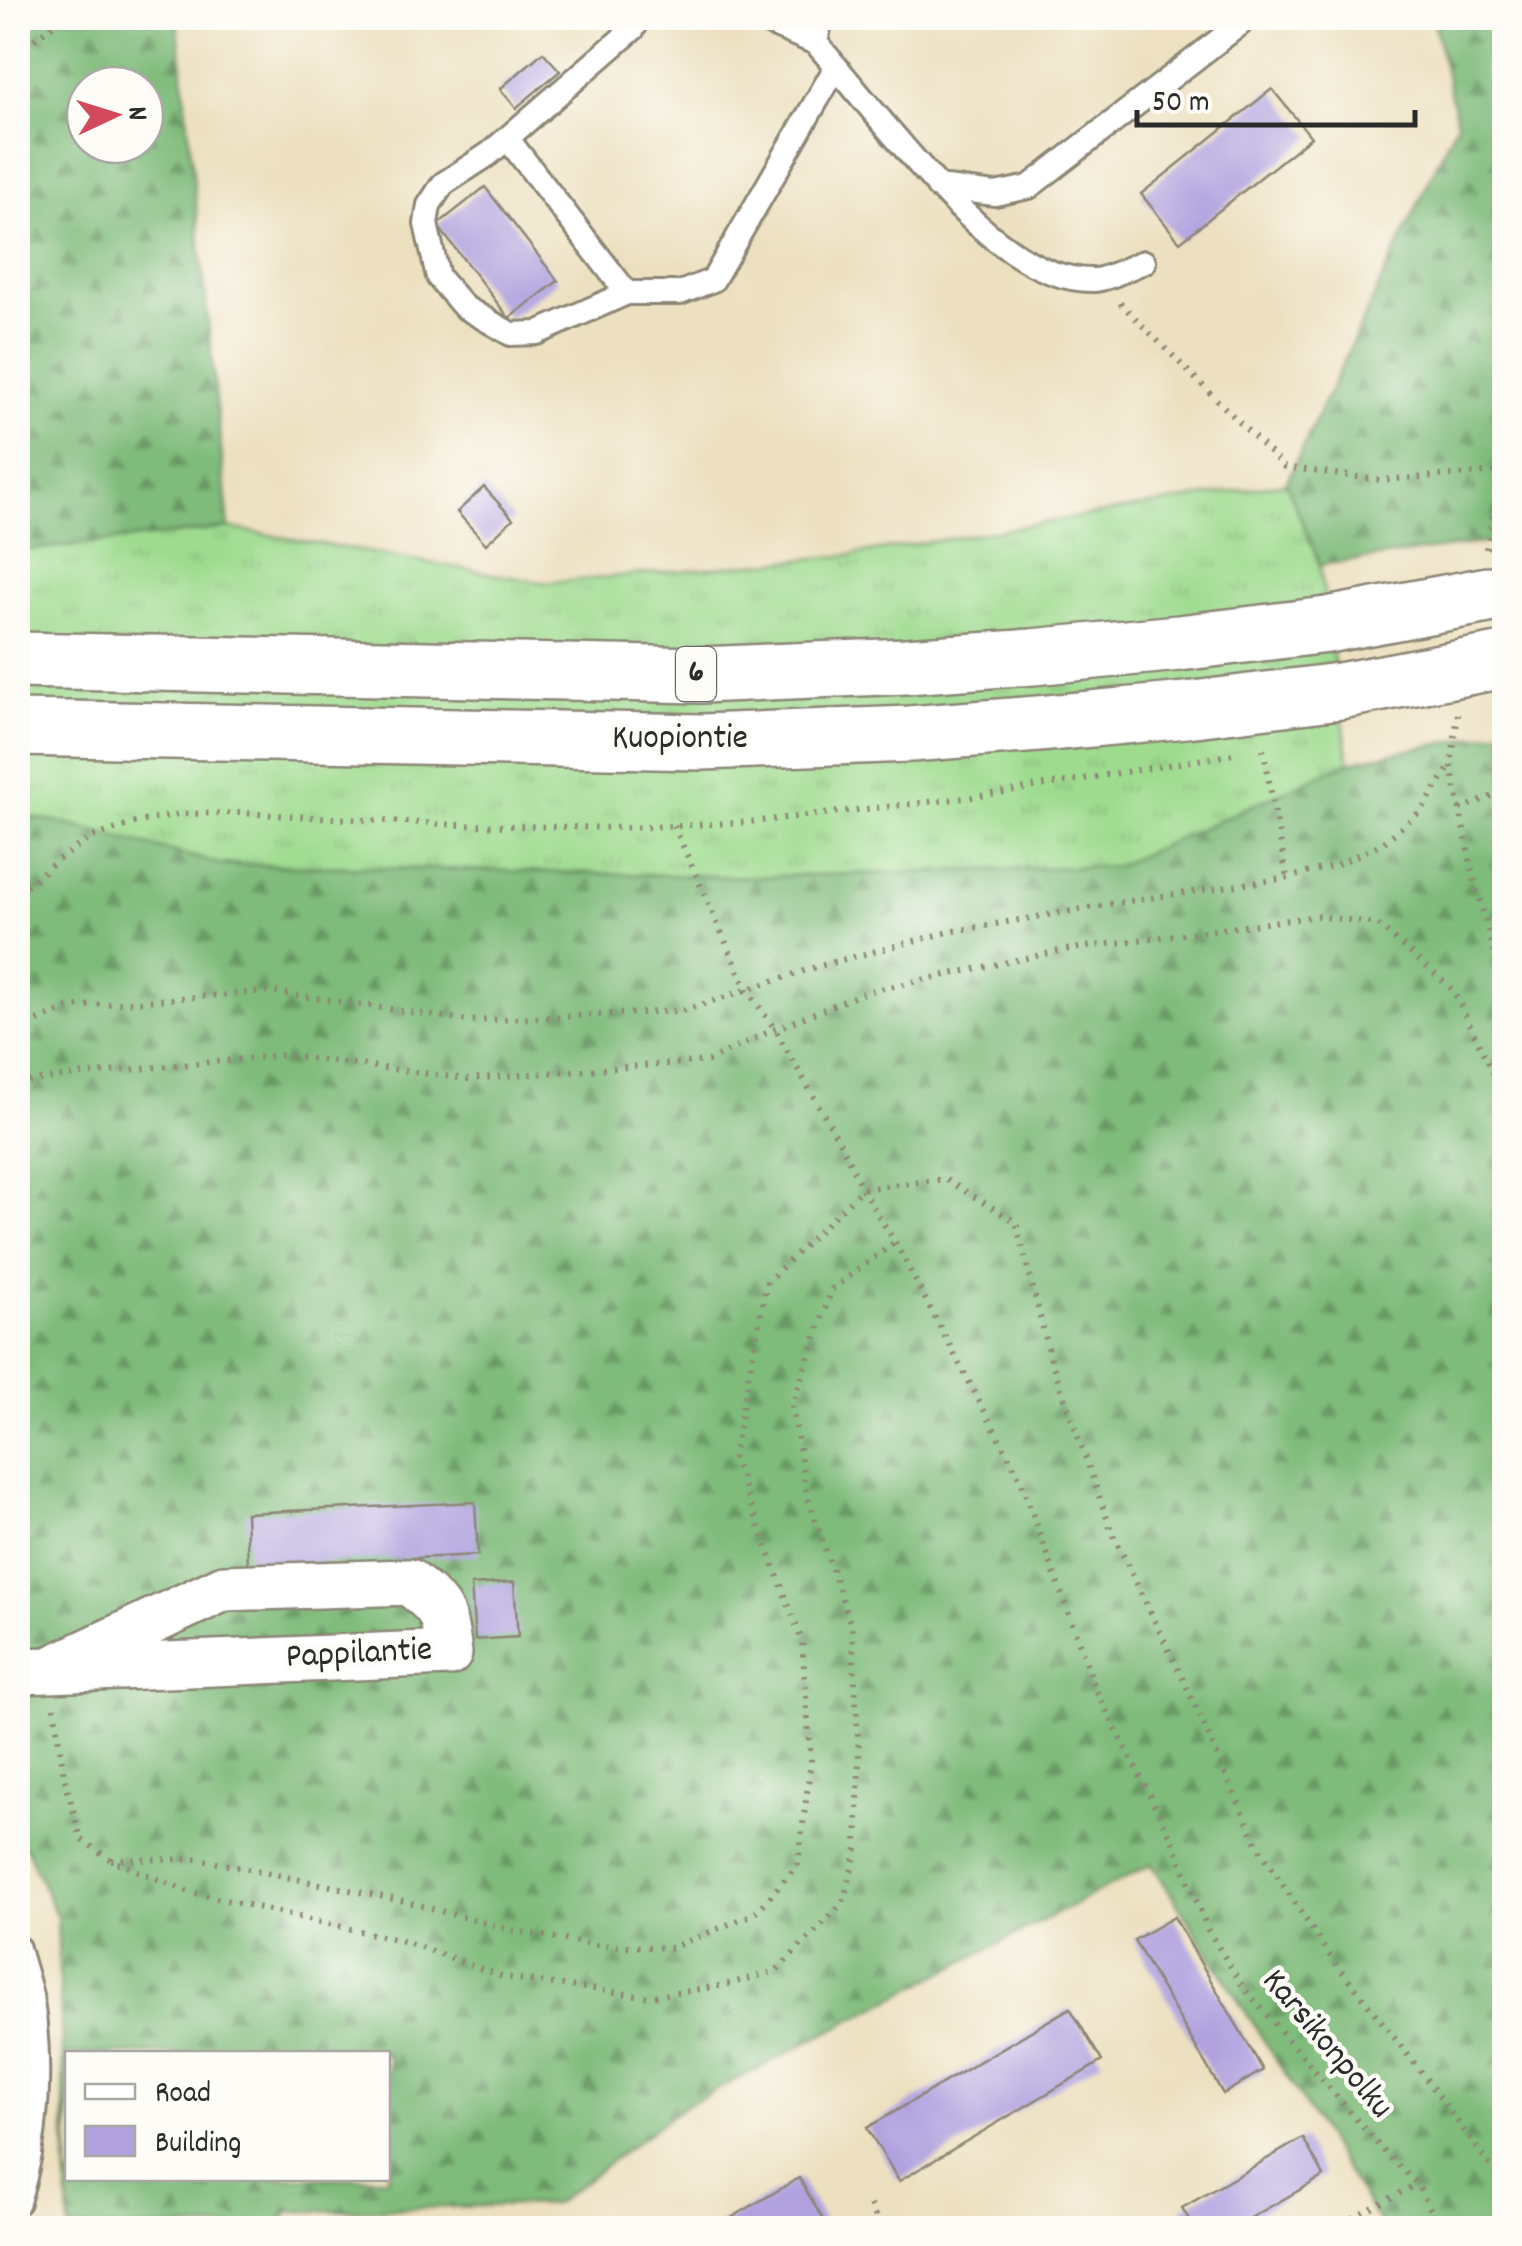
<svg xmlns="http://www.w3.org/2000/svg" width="1522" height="2246" font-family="Dekko,sans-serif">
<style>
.grass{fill:url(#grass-tufts);stroke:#65835d;stroke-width:2.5}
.forest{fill:url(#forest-firs);stroke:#557352;stroke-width:2.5;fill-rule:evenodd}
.building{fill:#b1a2df}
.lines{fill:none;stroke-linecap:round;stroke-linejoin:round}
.service-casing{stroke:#8c8676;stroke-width:28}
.minor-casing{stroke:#8c8676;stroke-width:50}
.motorway-casing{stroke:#8c8676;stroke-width:60}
.path{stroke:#8c8676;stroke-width:6;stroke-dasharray:2.5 8;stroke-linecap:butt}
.service{stroke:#fff;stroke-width:22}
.minor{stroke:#fff;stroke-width:45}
.motorway{stroke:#fff;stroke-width:55}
.motorway-bridge-casing{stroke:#8c8676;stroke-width:60;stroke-linecap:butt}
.motorway-bridge{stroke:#fff;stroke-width:55}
.labels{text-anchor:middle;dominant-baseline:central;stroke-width:9;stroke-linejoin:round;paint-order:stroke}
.shield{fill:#fdfcf7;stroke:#6a6a68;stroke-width:2.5}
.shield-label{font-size:32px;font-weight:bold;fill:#2b2b2b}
.street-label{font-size:35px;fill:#2b2b2b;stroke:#fdfcf7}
</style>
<defs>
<pattern id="grass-tufts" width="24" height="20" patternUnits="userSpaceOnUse" patternTransform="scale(2.5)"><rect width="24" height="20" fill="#9fdb8f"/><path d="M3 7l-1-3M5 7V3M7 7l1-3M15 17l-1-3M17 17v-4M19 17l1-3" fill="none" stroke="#89bc7c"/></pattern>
<pattern id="forest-firs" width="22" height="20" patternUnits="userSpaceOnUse" patternTransform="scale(2.5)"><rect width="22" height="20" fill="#7fbb7a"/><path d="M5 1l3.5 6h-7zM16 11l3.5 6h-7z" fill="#689864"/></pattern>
</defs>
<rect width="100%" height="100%" fill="#fdfcf7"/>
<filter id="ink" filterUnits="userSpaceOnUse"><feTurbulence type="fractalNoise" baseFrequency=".01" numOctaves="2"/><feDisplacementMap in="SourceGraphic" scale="20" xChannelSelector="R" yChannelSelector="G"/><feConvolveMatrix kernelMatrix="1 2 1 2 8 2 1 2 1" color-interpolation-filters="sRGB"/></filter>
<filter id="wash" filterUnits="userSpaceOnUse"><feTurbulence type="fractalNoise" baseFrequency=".0048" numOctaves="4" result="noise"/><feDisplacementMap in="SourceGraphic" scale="40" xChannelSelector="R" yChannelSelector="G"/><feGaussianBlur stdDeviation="2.25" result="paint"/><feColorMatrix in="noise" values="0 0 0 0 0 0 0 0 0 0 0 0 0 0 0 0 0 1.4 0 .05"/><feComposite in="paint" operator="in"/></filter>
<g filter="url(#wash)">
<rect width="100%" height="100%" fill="#ede0c0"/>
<path class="grass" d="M1286,483L1320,565L1349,762L1118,866L751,877L220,864L55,821L18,816V551L229,528L546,583L850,555Z"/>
<path class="forest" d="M18,18H177L229,528L18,551ZM85,85H145V145H85Z
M1433,18H1504V540L1320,565L1286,483L1457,122Z
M1504,731V2228H1383L1152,1864L683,2107L554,2204L286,2212V2228H69L57,1917L26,1847H18V816L55,821L220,864L751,877L1117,866L1349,762ZM68,2054H388V2178H68Z"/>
<g id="blocks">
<path class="building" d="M543,52L560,71L516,108L500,89Z
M1272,89L1311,137L1180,242L1141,194Z
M485,187L558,281L509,318L437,225Z
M484,487L513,519L486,544L457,512Z
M475,1502L478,1555L248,1566L246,1513Z
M514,1582L518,1637L475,1640L471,1585Z
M1174,1917L1263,2070L1223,2094L1134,1940Z
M1070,2008L1102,2061L899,2181L867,2128Z
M1303,2138L1324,2176L1233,2228H1194L1182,2208Z
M799,2178L824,2221L811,2228H714Z"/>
</g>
</g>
<g filter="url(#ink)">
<use href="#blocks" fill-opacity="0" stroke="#8c8676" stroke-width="2.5"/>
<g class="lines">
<defs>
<path id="service" d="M757,18L816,43L821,18
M816,43C841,72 865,102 890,131C938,186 1014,282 1094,280C1110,279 1129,267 1144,262
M507,138L627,293H680L713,280L836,67
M938,187L995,194L1029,187L1240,24L1243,18
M627,293L537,333L511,334L464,307L438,277L426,224L429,205L443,184L489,154L633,29L639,18
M18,1948C22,1965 29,1983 32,2001C42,2066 38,2140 18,2202"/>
<path id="minor" d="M18,1671L49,1670L449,1653C443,1609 442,1609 409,1582L224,1588L49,1670"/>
<path id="motorway" d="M18,660L701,675L906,666L1032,657L1179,643L1327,625
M18,728L702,742L910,734L1038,724L1186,710L1340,691"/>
</defs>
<use href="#service" class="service-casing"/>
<use href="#minor" class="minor-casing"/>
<use href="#motorway" class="motorway-casing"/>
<path class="path" d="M18,53L61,18
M1120,303L1284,467L1380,480L1500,472
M1493,517L1504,547
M1486,549L1504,457
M1458,714L1451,765L1473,875L1504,990
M1263,749L1287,878
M1460,809L1504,792
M674,826L747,990L775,1029L843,1148L862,1189L895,1242L1020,1478L1096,1690L1171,1837L1208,1930L1243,1987L1380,2147L1417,2184L1441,2228
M18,893L56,861L92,837L138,822L180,814L240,813L461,825L626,828L674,826L750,822L974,797L1240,753
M18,1029L71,1007L268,991L470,1021L682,1011L819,966L949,932L1129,901L1287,878L1336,865L1383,843L1422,810L1451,765
M18,1083L75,1075L285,1055L467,1079L708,1061L775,1029L866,992L1064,950L1318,916L1377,924L1453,990L1495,1077L1504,1121
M18,1598L33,1633
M54,1707L64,1776L81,1839L111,1860L187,1891L407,1942L504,1977L650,1997L725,1985L776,1971L843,1903L857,1848L859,1757L852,1628L807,1495L792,1406L832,1289L895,1242
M111,1860L198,1859L404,1901L510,1930L595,1945L671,1948L756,1913L798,1864L811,1761L802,1641L733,1457L767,1282L862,1189L945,1179L1016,1222L1052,1363L1111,1530L1187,1688L1259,1848L1327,1952L1419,2069L1504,2185
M870,2205L881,2228
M1334,2228L1417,2184"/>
<use href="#service" class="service"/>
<use href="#minor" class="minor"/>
<use href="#motorway" class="motorway"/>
<defs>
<path id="motorway-bridge" d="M1327,625L1504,592
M1340,691L1504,660"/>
</defs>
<use href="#motorway-bridge" class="motorway-bridge-casing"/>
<use href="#motorway-bridge" class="motorway-bridge"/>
</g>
</g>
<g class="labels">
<rect class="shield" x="676" y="647" width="40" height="54" rx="8"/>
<g class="shield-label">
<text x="696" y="674">6</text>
</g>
<g class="street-label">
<text x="680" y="740">Kuopiontie</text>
<text transform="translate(359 1655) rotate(-3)">Pappilantie</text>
<text transform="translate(1326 2045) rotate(50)">Karsikonpolku</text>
</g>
</g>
<rect width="1522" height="2246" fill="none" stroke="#fdfcf7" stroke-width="60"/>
<rect x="65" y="2051" width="325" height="130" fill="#fdfcf7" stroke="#a9a8a5" stroke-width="2.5"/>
<rect x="85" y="2084" width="50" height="15" fill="#ffffff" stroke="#a9a8a5" stroke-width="2.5"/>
<text x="155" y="2101" font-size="30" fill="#2b2b2b">Road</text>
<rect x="85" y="2126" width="50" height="30" fill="#b1a2df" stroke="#a9a8a5" stroke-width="2.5"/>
<text x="155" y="2151" font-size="30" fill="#2b2b2b">Building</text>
<g transform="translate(115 115) rotate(86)"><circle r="48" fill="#fdfcf7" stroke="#a9a8a5" stroke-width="2.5"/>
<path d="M0-8L18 38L0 25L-18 38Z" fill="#d1495b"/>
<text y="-15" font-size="28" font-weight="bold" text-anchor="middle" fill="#2b2b2b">N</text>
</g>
<path d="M1137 110v15h278v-15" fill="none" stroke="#2b2b2b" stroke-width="5"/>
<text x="1152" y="110" font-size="30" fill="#2b2b2b" stroke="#fdfcf7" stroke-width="8" paint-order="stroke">50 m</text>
</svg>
